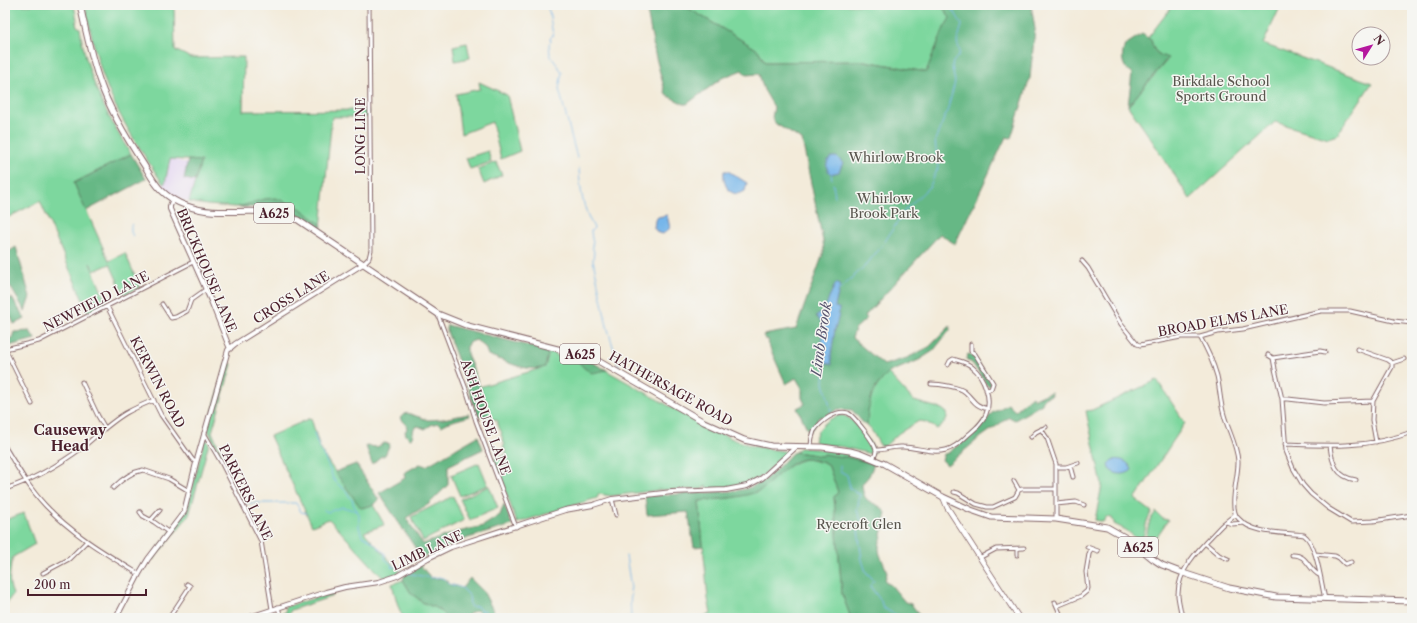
<svg xmlns="http://www.w3.org/2000/svg" width="1417" height="623" font-family="'Libre Caslon Text',serif">
<style>
.built{fill:#e3d3f2}
.green{fill:#7dd79e;stroke:#647b64}
.forest{fill:#66b885;stroke:#586c58}
.water{fill:#76b6ea;stroke:#606a8a}
.lines{fill:none;stroke-linecap:round;stroke-linejoin:round}
.stream{stroke:#76b6ea;stroke-width:1}
.minor-casing{stroke:#856668;stroke-width:5}
.tertiary-casing{stroke:#856668;stroke-width:6}
.secondary-casing{stroke:#856668;stroke-width:6}
.primary-casing{stroke:#856668;stroke-width:7}
.minor{stroke:#fff;stroke-width:3}
.tertiary{stroke:#fff;stroke-width:4}
.secondary{stroke:#fff;stroke-width:4.5}
.primary{stroke:#fff;stroke-width:5}
.labels{text-anchor:middle;dominant-baseline:central;stroke-width:3;stroke-linejoin:round;paint-order:stroke}
.shield{fill:#f6f6f2;stroke:#7e6067;stroke-width:1}
.shield-label{font-size:12px;font-weight:bold;fill:#4a1f2b}
.park-label{font-size:13px;fill:#59564e;stroke:#f6f6f2}
.street-label{font-size:13px;fill:#4a1f2b;stroke:#f6f6f2}
.water-label{font-size:14px;font-style:italic;fill:#59546e;stroke:#f6f6f2}
.neighbourhood-label{font-size:14px;font-weight:bold;fill:#4a1f2b;stroke:#f6f6f2}
</style>
<rect width="100%" height="100%" fill="#f6f6f2"/>
<filter id="ink" filterUnits="userSpaceOnUse"><feTurbulence type="fractalNoise" baseFrequency=".025" numOctaves="2"/><feDisplacementMap in="SourceGraphic" scale="8" xChannelSelector="R" yChannelSelector="G"/><feConvolveMatrix kernelMatrix="1 2 1 2 8 2 1 2 1" color-interpolation-filters="sRGB"/></filter>
<filter id="wash" filterUnits="userSpaceOnUse"><feTurbulence type="fractalNoise" baseFrequency=".012" numOctaves="4" result="noise"/><feDisplacementMap in="SourceGraphic" scale="16" xChannelSelector="R" yChannelSelector="G"/><feGaussianBlur stdDeviation="0.9" result="paint"/><feColorMatrix in="noise" values="0 0 0 0 0 0 0 0 0 0 0 0 0 0 0 0 0 1.4 0 .05"/><feComposite in="paint" operator="in"/></filter>
<g filter="url(#wash)">
<rect width="100%" height="100%" fill="#f3ebda"/>
<path class="built" d="M170,159L199,166L207,205L182,200L172,194L163,186Z"/>
<path class="green" d="M5,5H74L77,20L76,23L77,26L80,28C86,74 106,115 131,154L74,183L109,261L125,253L140,287L125,294L122,291L110,264L94,271L90,263L91,266L107,304L88,312L40,201L5,219Z
M85,5H174L175,50L191,58L244,57L243,111L368,110V117H332L321,228L291,206L235,207L207,205L189,202L201,161L170,159L165,183L163,184C144,155 124,126 110,94C98,66 91,35 85,5Z
M683,5H941L951,18L944,28L926,72L865,61L765,62L758,50Z
M1173,5H1281L1263,44L1372,83L1337,135L1328,138L1275,122L1190,199L1151,139L1128,106L1168,59C1157,53 1154,53 1151,40L1147,39Z
M467,43L470,58L455,61L453,46Z
M479,82L507,95L520,151L501,159L492,122L461,134L456,94L480,89Z
M488,151L491,162L470,169L466,158Z
M496,162L502,175L484,184L478,169Z
M549,351L555,352L557,356H563L569,355L595,364L708,428L735,440L752,446L788,452C777,462 766,476 752,482C739,487 723,487 709,489L707,486L704,487L702,489L659,490L611,496L599,494L597,498L517,523L494,459L507,454L503,446L505,445L501,434L502,433L497,424L498,423V421L487,416H478L469,390L545,367Z
M227,362L232,364L212,432L223,457L221,458L208,430V427Z
M888,373L914,401L942,409L947,413C948,421 943,424 937,429L926,422L919,421L899,433L885,446L880,445C876,439 873,430 867,426C868,421 867,415 868,410C870,394 878,384 888,373Z
M1157,380L1185,423L1135,499L1152,512C1143,523 1148,532 1140,541L1126,530L1114,524V522L1112,518L1106,517L1103,522L1095,520L1102,485L1086,411L1092,410Z
M842,415C857,419 865,436 874,449V452L871,454L843,447L816,443L814,441C816,429 830,416 842,415Z
M311,418L320,448L329,463L361,508L373,505L383,522L384,525L364,532L400,572L392,576L383,578L329,519L312,526L270,436Z
M205,438L209,443L189,515L153,560L151,558L187,510Z
M800,448C827,449 849,453 875,461L874,464L846,457H842L824,454L821,456L795,452Z
M807,459L828,464L838,492L834,497L842,594L851,618H697L711,614L708,599L699,501C720,499 742,498 762,489C775,478 789,461 807,459Z
M479,463L488,485L460,496L451,475Z
M489,486L498,508L470,520L460,499Z
M453,496L464,520L423,541L411,517Z
M1156,512L1163,519L1168,520L1149,548L1142,542L1146,537L1150,520Z
M24,513L35,544L13,557C10,569 7,582 13,594L5,606V520Z
M403,580L411,593L422,602L438,609L447,618H403L398,606L392,584Z
M332,593L333,596L291,610L288,615L289,618H283L282,613L286,612L285,607Z"/>
<path class="forest" d="M646,5H683L758,50L765,62L865,61L926,72L944,28L950,18L941,5H1031L1035,29L1030,78L1011,138L1006,137L955,244L940,234L865,316L867,318L855,329L852,338L884,365L907,358L929,347L950,326V330L933,351L919,360L888,373L876,387L871,398L868,411L867,426L864,424L852,410L838,409L825,417L822,416L817,419L818,421L809,432L797,408L805,404L802,398V388L796,378L786,384L769,346L768,339H765L763,335L796,329L824,251L823,241L802,140L776,124L772,118L774,107L764,90L759,74L746,75L742,70L722,78L687,104H684L666,95L655,54Z
M1142,34L1151,40C1154,53 1157,54 1168,58L1128,106L1132,73C1121,67 1121,56 1125,45Z
M131,154L146,179L86,211L74,183Z
M188,160L201,161L195,181L184,179Z
M276,198L300,208L322,225L321,228L292,212L268,207H238L264,199Z
M16,247L30,297L25,311L5,278V254Z
M12,298L25,319L14,324L10,315L5,313V300Z
M447,325L549,351L545,367C527,373 505,361 488,355L485,347L476,340L468,343L467,346V354L480,387L487,416H478L469,390L446,329Z
M30,331L35,339L5,347V339L12,338L14,332Z
M968,354L974,357L991,382V386H988L986,384L973,364L966,359Z
M571,356L589,361L607,370L592,373L584,368L578,361H571L569,359Z
M1051,392L1052,395L1044,398L1042,404L1015,420L1009,417L977,440L947,465L942,460L944,454L948,453L974,433L983,424L992,413L1008,404L1015,411L1032,396L1034,399Z
M407,413L428,420L443,419L469,414L470,416C461,419 449,421 441,426L438,423L431,425L425,429L418,426L414,428L412,438L410,439L406,435L405,431L407,429L406,424L400,418L404,414Z
M478,436L483,449L448,466V485L429,504L406,518L423,544L454,533L483,526L500,515L504,504L512,525L468,538L422,558L379,493L405,478L404,473L420,464L426,466Z
M384,443L390,444L385,455L380,457L372,464L366,446L377,447Z
M795,452L821,456L824,454L842,457H846L874,464L869,476L862,484C863,508 877,499 886,513L881,535L882,537C874,553 884,559 887,573L885,580L887,583L891,585L905,602L911,604L922,618H851L842,594L834,497L838,492L828,464C821,462 813,459 806,459C791,459 773,480 762,490C742,498 721,499 699,501L703,546L694,547L688,512L647,515L645,496L734,491C740,490 747,489 753,486C768,480 781,464 792,453Z
M356,464L379,500L373,505L361,508L335,472Z
M420,565L431,578H442L448,581L449,584L462,588L470,578L483,591L497,618H483L477,610L470,613L466,618H447L438,609L422,602L411,593L403,580L404,576Z"/>
<path class="water" d="M832,157H837L843,163L839,172L831,174C826,170 825,165 829,159Z
M724,171H728L747,183L745,191C731,200 722,185 724,171Z
M667,215L670,228L663,234L658,233L654,228L655,220L658,217Z
M836,283L840,285L835,307L839,308V315L835,329L831,356L832,365L825,362L820,355L823,324L816,316L824,312L829,297Z
M1112,460C1120,458 1129,461 1132,470C1125,476 1115,475 1109,469L1108,464Z"/>
<g class="lines">
<path class="stream" d="M546,5L549,11L553,35L550,38L551,41L549,44L550,55L562,72L559,89L577,158
M579,168C580,190 583,209 594,228L591,231L592,239L593,242L592,246L594,252L593,260L607,326L619,367
M831,174L832,179
M833,184L835,197
M131,226L132,224
M131,227V232L133,236
M838,291L866,265L884,243L905,210L930,186L938,168L935,140L947,112L955,82L952,67L953,62L958,56L960,52L957,42L962,25L960,21L950,5
M825,361L824,383L831,411
M314,433C317,446 325,457 330,470C332,474 332,478 335,481C338,485 342,487 346,491C349,494 349,498 353,501V504L359,514V527L362,536C372,540 378,548 385,553V559L392,565L391,568L396,566L402,570
M840,466V471L847,475L850,488L856,493L860,494L857,511L863,524L858,530L862,560L866,572L874,580L870,586L881,601L883,608L902,618
M245,503H296L301,512L306,513
M324,510L328,512L342,507L357,511
M626,556L631,588L630,591L632,593C629,600 631,610 631,618
M407,573L431,578L439,577L445,579L449,584L462,588L469,595L470,606L472,607L477,606L480,610L485,611L486,615L491,618"/>
</g>
</g>
<g filter="url(#ink)">
<g class="lines">
<defs>
<path id="minor" d="M1082,261L1088,268L1121,324L1137,344L1140,345L1181,337H1200L1218,332L1243,329L1321,311H1350L1394,321L1412,323
M363,264L369,258L371,250L369,5
M162,304L171,318L176,317L187,311L191,300L205,290
M107,306L161,415L192,459L196,463
M438,315L466,389L476,421L516,527
M1200,337C1207,349 1213,362 1217,376C1220,389 1220,402 1224,415C1228,430 1237,445 1238,461C1239,474 1228,508 1238,518C1253,535 1283,532 1304,535C1317,544 1321,583 1325,599
M971,344V351L975,354L993,383L991,389L986,390
M5,349L39,341L193,262
M5,349L32,404
M1357,349L1388,360L1392,363V367L1373,401L1372,420L1376,442
M1268,355L1273,358L1275,369L1282,399L1286,451L1293,468L1303,485L1311,494L1328,508L1351,522L1373,521L1412,515
M1273,358L1320,351L1325,352
M1392,363L1404,359
M82,382L98,416L105,428
M931,384C939,384 960,387 965,392C975,401 973,405 988,409
M1282,399H1288L1324,403L1373,401
M1041,429L1047,438L1056,464V519
M204,433L221,462L261,541L272,609
M1031,437L1036,432L1046,427
M1285,444C1329,446 1370,448 1412,432
M811,446C811,441 812,436 814,431C820,422 836,409 848,413C854,416 875,443 876,450C876,453 875,456 873,458
M1330,446C1332,463 1336,477 1356,480
M5,447C17,467 29,488 45,505C72,534 106,554 139,574
M876,450C885,450 894,446 903,447C917,447 931,454 946,450C954,448 962,441 968,435C975,429 983,423 986,414C992,400 985,377 972,367C967,362 959,361 953,359L950,361L948,365
M1070,466L1073,477
M1056,467H1066L1078,463
M1014,481L1019,490
M113,488C121,480 132,472 143,470L169,479L189,491
M5,489C33,480 59,465 83,447C97,435 111,422 126,413C135,408 144,404 154,400
M954,492L958,493L976,504L987,507H993L1015,497L1019,490L1022,489H1056
M612,499L616,515
M1056,504L1076,502L1084,505
M140,512L143,516L154,522L168,532
M151,520L160,510
M1226,522L1232,524L1244,523
M1205,543L1219,555L1228,559
M1087,547L1098,551
M1017,549V555
M1315,554L1335,556L1339,558L1345,564L1351,562
M1292,555C1307,554 1308,569 1319,575
M979,558L996,549L1024,548
M43,573L69,559L87,541
M1055,602L1062,618
M1057,606L1081,596L1087,591L1088,588L1086,572L1089,554L1091,549
M278,607L281,618
M169,618L190,586L187,584
M1182,618C1181,611 1179,604 1178,596C1177,568 1203,545 1221,526C1226,521 1231,519 1235,514"/>
<path id="tertiary" d="M173,199L170,206V209L211,301L230,349
M116,618L139,574L148,559L184,512L196,463L228,350L235,344L363,264
M247,618L326,592L345,587L379,582L397,576L428,558L451,547L565,510L593,505L612,499L672,492L726,490L747,486L762,478L796,447"/>
<path id="secondary" d="M943,497L947,507L1019,618"/>
<path id="primary" d="M80,5C86,31 91,57 100,82C110,111 127,139 144,165C149,173 154,183 161,190C168,197 178,203 187,206C214,216 241,209 269,212C279,214 288,216 298,220L438,314L468,326L593,358L704,422L744,440L771,446L822,447L850,451L861,454L885,464L943,497L971,510L991,517L1056,519L1107,527L1128,539L1153,559L1162,565L1183,573L1229,588L1276,597L1412,601"/>
</defs>
<use href="#minor" class="minor-casing"/>
<use href="#tertiary" class="tertiary-casing"/>
<use href="#secondary" class="secondary-casing"/>
<use href="#primary" class="primary-casing"/>
<use href="#minor" class="minor"/>
<use href="#tertiary" class="tertiary"/>
<use href="#secondary" class="secondary"/>
<use href="#primary" class="primary"/>
</g>
</g>
<g class="labels">
<g class="shield">
<rect x="254" y="203" width="40" height="20" rx="3"/>
<rect x="560" y="344" width="40" height="20" rx="3"/>
<rect x="1118" y="537" width="40" height="20" rx="3"/>
</g>
<g class="shield-label">
<text x="274" y="213">A625</text>
<text x="580" y="354">A625</text>
<text x="1138" y="547">A625</text>
</g>
<g class="park-label">
<text x="1221" y="81">Birkdale School<tspan x="1221" dy="15">Sports Ground</tspan></text>
<text x="896" y="157">Whirlow Brook</text>
<text x="884" y="198">Whirlow<tspan x="884" dy="15">Brook Park</tspan></text>
<text x="859" y="524">Ryecroft Glen</text>
</g>
<g class="street-label">
<text transform="translate(360 136) rotate(-90)">LONG LINE</text>
<text transform="translate(207 270) rotate(67)">BRICKHOUSE LANE</text>
<text transform="translate(291 297) rotate(-32)">CROSS LANE</text>
<text transform="translate(96 301) rotate(-27)">NEWFIELD LANE</text>
<text transform="translate(1223 320) rotate(-10)">BROAD ELMS LANE</text>
<text transform="translate(158 382) rotate(62)">KERWIN ROAD</text>
<text transform="translate(671 388) rotate(29)">HATHERSAGE ROAD</text>
<text transform="translate(486 417) rotate(70)">ASH HOUSE LANE</text>
<text transform="translate(246 492) rotate(64)">PARKERS LANE</text>
<text transform="translate(427 550) rotate(-25)">LIMB LANE</text>
</g>
<g class="water-label">
<text transform="translate(821 339) rotate(-82)">Limb Brook</text>
</g>
<g class="neighbourhood-label">
<text x="70" y="430">Causeway<tspan x="70" dy="16">Head</tspan></text>
</g>
</g>
<rect width="1417" height="623" fill="none" stroke="#f6f6f2" stroke-width="20"/>
<g transform="translate(1371 46) rotate(53)"><circle r="19" fill="#f6f6f2" stroke="#b1a0a2"/>
<path d="M0-3L7 15L0 10L-7 15Z" fill="#b5179e"/>
<text y="-6" font-size="11" font-weight="bold" text-anchor="middle" fill="#4a1f2b">N</text>
</g>
<path d="M28 589v6h118v-6" fill="none" stroke="#4a1f2b" stroke-width="2"/>
<text x="34" y="589" font-size="12" fill="#4a1f2b" stroke="#f6f6f2" stroke-width="3" paint-order="stroke">200 m</text>
</svg>
